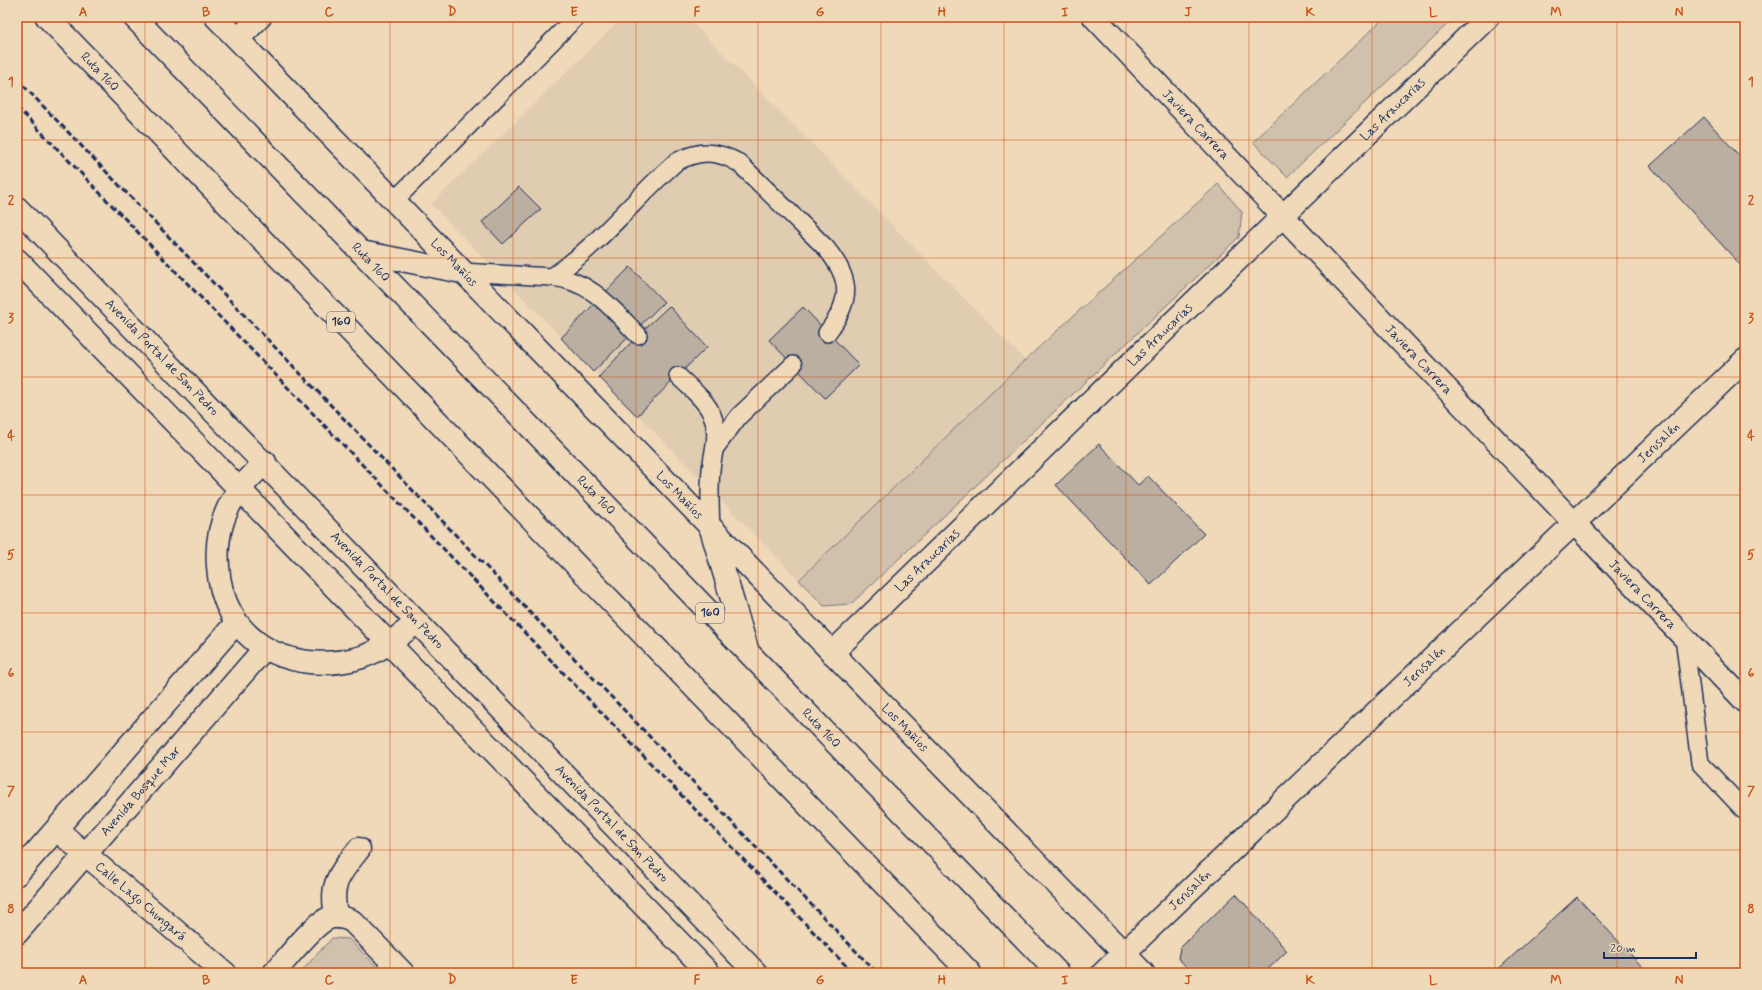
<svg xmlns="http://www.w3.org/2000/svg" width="1762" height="990" font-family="Mynerve,sans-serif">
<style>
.built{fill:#e0ccb1}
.green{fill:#d1c0ab;stroke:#767884}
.building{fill:#bbafa2;stroke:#1b2f5e}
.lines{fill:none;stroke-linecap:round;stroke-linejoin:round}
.lane-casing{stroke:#1b2f5e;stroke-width:20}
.street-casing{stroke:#1b2f5e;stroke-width:25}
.secondary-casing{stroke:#1b2f5e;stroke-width:25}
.highway-casing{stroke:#1b2f5e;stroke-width:25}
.lane{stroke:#f0d9b8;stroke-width:17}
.street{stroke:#f0d9b8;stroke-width:22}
.secondary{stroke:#f0d9b8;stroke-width:22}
.highway{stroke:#f0d9b8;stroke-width:22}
.rail{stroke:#1b2f5e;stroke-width:3;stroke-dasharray:6 3;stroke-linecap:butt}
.grid{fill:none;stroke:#c95318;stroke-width:1;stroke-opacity:0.55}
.labels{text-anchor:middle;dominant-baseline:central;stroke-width:3.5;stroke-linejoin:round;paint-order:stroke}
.shield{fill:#f0d9b8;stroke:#5b6279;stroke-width:1}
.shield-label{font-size:12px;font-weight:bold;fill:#1b2f5e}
.street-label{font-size:13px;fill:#1b2f5e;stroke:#f0d9b8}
.neatline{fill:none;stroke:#c95318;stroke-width:1.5}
.grid-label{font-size:13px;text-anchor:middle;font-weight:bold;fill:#c95318}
</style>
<rect width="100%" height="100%" fill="#f0d9b8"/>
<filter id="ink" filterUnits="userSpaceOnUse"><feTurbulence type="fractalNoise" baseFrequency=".025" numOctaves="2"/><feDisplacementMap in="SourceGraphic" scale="8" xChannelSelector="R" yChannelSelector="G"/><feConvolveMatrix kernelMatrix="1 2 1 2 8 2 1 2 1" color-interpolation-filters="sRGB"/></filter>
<g filter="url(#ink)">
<path class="built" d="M623,17H687L1025,360L799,580L431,204Z"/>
<path class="green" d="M1385,17H1455L1287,177L1253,142Z
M1218,184L1242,212L1239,237L851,604L824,606L799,580L1025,360Z
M332,938L349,939L383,973H300Z"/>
<path class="building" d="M1704,117L1745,162V270L1650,166Z
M519,187L541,209L503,244L482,222Z
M630,267L664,302L593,372L561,338Z
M669,306L707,347L637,416L599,377L638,335Z
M803,307L859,365L825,398L769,340Z
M1099,444L1138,485L1148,476L1204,534L1151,585L1056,485Z
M1236,894L1287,951L1264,973H1192L1178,958L1180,948Z
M1577,897L1648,973H1494Z"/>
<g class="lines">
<defs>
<path id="lane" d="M394,201L576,17
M462,272L552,277C592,281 611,308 638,335
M552,277C599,245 634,199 676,162C700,150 716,150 739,163L826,248C852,280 852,300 827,333
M678,376C689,387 706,400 712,415C720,434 713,451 711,470C709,489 710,509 711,529
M715,448L739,416L793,365
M1684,637L1700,763L1745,811"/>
<g id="street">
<path d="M238,39L260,17"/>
<path d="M265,462C254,474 241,485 233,499C221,519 216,543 218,566C222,640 287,675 355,659C379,653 398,637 417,622"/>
<path id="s1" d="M1574,523L1745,701"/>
<path id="s2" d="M832,653L1488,17"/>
<path id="s3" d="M57,830L225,973"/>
<path d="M17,874L236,623"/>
<path d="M337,917C328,885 340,873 359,849"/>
<path id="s4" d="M17,933L264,649"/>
<path d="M274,973C286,960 313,924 329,918C337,915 345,918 352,921L403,973"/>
</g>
<g id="secondary">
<path id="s5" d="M216,17L1143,973"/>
<path id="s6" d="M1094,17L1574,523"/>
<path id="s7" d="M17,208C265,462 510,718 756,973"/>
<path d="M17,260L709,973"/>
<path id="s8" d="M1103,973L1745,360"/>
</g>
<g id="highway">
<path id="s9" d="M47,17L970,973"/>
<path id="s10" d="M134,17L1058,973"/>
<path d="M361,252L462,272"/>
<path d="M711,529L747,649"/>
</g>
</defs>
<use href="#lane" class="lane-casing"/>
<use href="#street" class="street-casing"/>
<use href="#secondary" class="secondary-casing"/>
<use href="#highway" class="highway-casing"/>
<use href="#lane" class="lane"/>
<use href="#street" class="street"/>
<use href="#secondary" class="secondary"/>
<use href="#highway" class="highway"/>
<path class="rail" d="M17,79L877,973
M17,107L853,973"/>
</g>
</g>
<path class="grid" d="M145,17V973M267,17V973M390,17V973M513,17V973M636,17V973M758,17V973M881,17V973M1004,17V973M1126,17V973M1249,17V973M1372,17V973M1495,17V973M1617,17V973M17,140H1745M17,258H1745M17,377H1745M17,495H1745M17,613H1745M17,732H1745M17,850H1745"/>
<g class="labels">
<g class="shield">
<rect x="327" y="312" width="28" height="20" rx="3"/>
<rect x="696" y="603" width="28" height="20" rx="3"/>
</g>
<g class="shield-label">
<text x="341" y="322">160</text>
<text x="710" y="613">160</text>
</g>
<g class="street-label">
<text stroke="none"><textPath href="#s9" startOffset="76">Ruta 160</textPath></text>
<text stroke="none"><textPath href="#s2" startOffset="781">Las Araucarias</textPath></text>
<text stroke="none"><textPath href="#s6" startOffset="148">Javiera Carrera</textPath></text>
<text stroke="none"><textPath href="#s10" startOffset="341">Ruta 160</textPath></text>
<text stroke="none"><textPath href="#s5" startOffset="342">Los Mañíos</textPath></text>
<text stroke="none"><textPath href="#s2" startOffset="457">Las Araucarias</textPath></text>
<text stroke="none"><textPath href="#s7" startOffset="208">Avenida Portal de San Pedro</textPath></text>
<text stroke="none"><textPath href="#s6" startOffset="472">Javiera Carrera</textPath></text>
<text stroke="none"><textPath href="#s8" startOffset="768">Jerusalén</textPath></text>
<text stroke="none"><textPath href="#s10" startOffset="665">Ruta 160</textPath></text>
<text stroke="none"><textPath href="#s5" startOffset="666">Los Mañíos</textPath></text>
<text stroke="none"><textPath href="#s2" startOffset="133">Las Araucarias</textPath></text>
<text stroke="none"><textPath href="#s7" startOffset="532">Avenida Portal de San Pedro</textPath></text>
<text stroke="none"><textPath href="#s1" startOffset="99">Javiera Carrera</textPath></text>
<text stroke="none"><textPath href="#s8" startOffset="444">Jerusalén</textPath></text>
<text stroke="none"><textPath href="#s10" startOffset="989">Ruta 160</textPath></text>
<text stroke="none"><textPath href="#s5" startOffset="990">Los Mañíos</textPath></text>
<text stroke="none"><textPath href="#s4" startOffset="188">Avenida Bosque Mar</textPath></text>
<text stroke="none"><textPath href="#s7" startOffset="856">Avenida Portal de San Pedro</textPath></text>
<text stroke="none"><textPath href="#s8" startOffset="120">Jerusalén</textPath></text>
<text stroke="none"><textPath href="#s3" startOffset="110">Calle Lago Chungará</textPath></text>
</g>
</g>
<rect width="1762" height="990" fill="none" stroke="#f0d9b8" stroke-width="44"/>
<path d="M1604 952v6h92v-6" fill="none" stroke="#1b2f5e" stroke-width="2"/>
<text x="1610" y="952" font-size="12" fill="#1b2f5e" stroke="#f0d9b8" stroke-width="3" paint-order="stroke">20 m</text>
<rect x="22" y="22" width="1718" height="946" class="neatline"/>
<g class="grid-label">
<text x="83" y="16">A</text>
<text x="206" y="16">B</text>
<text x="329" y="16">C</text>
<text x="452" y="16">D</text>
<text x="574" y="16">E</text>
<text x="697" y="16">F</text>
<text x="820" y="16">G</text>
<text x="942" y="16">H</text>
<text x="1065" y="16">I</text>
<text x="1188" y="16">J</text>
<text x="1310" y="16">K</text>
<text x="1433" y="16">L</text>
<text x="1556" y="16">M</text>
<text x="1679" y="16">N</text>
<text x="11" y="86">1</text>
<text x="1751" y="86">1</text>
<text x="11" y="204">2</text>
<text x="1751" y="204">2</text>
<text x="11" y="322">3</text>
<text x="1751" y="322">3</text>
<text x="11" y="440">4</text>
<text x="1751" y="440">4</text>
<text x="11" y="559">5</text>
<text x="1751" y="559">5</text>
<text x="11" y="677">6</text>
<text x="1751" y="677">6</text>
<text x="11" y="795">7</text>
<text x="1751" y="795">7</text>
<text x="11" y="913">8</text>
<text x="1751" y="913">8</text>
<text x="83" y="984">A</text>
<text x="206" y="984">B</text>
<text x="329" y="984">C</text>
<text x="452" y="984">D</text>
<text x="574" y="984">E</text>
<text x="697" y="984">F</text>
<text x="820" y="984">G</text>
<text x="942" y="984">H</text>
<text x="1065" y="984">I</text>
<text x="1188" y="984">J</text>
<text x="1310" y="984">K</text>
<text x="1433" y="984">L</text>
<text x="1556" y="984">M</text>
<text x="1679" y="984">N</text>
</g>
</svg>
